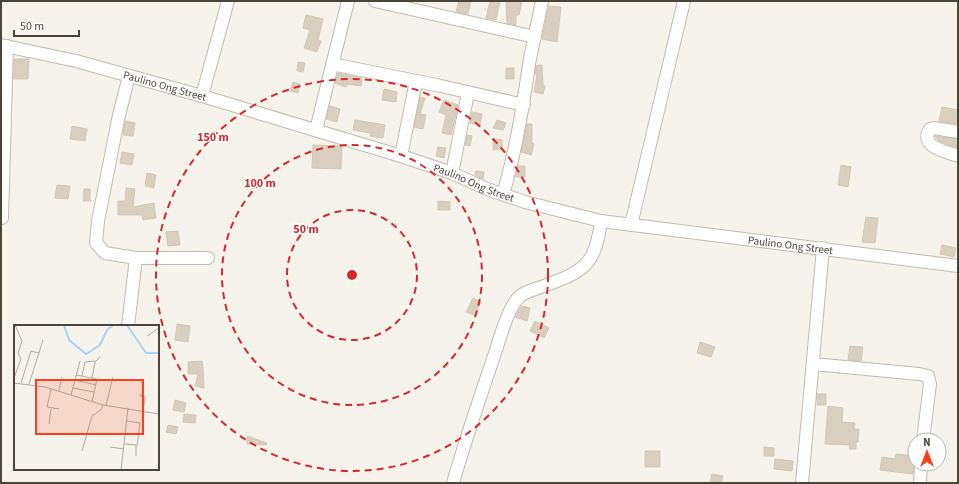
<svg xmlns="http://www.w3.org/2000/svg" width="959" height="484" font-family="'Source Sans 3',sans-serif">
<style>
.building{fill:#d8cfc1;stroke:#d3c7b4}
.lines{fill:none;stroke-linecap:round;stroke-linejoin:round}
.minor-casing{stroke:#c2bbae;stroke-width:14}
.minor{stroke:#fff;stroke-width:12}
.ring{fill:none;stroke:#d62828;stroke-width:2;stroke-dasharray:7 5}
.labels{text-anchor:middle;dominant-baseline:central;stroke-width:3;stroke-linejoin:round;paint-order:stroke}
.street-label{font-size:11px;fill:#4b4439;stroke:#fff}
.inset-river{fill:none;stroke:#a9d4f2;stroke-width:2}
.inset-road{fill:none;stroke:#b2ada4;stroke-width:1}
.view{fill:#fc3f1d;fill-opacity:0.15;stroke:#fc3f1d;stroke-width:2}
.inset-edge{fill:none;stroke:#4b4439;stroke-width:2}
.centre{fill:#d62828;stroke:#fff;stroke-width:2}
.ring-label{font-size:12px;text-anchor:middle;font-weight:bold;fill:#d62828;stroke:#fff;stroke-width:3;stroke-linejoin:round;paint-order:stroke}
</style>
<rect width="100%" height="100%" fill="#f6f3ec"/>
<path class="building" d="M459,1H471L468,14L456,12Z
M490,1H500L496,20L486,18Z
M506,1H522L519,15H516V25L507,23Z
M549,6L561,7L557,42L542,39Z
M306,15L323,19L318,40L321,41L317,52L304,48L310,30L303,28Z
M14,59H29L28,79H14Z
M298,62L305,63L303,72L297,71Z
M539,65H542L543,85L545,86L543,94L534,92L537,74H535L536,66Z
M506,68H514V79H506Z
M338,73L362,78L361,86L347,84L346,87L335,83Z
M293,82L300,84L298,93L290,91Z
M384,89L397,92L396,102L382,100Z
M420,97L425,98L420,114L426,115L423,129L414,127Z
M444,100L458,105L451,135L442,133L446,115L439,112Z
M330,106L340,109L337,122L326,119Z
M942,107L958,110V124L939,121Z
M472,112L482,114L480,125L470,123Z
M355,120L385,125L383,138L370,136L371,133L353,130Z
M497,120L506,123L503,130L493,128Z
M125,121L135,123L133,136L123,135Z
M527,124H532V143L534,144L531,155L521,152Z
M72,126L87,129L85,141L70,139Z
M467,135L472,136L470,146L465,145Z
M935,136L958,139V148L939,141Z
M493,139L502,140V149L493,150Z
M313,145L342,146L341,169L312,168Z
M438,147L446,148L444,158L436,156Z
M122,152L134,154L132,165L120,163Z
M841,165L851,167L848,187L838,185Z
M518,166H525V177H516Z
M476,171L484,172L483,179L475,175Z
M147,173L156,175L154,188L145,186Z
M57,185L70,186L68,199L55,198Z
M126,188L135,189L133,207L154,203L156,218L143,220L142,215H118V201H125Z
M84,189H90V201H83Z
M438,201L450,202V210H438Z
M866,217L878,218L875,243L862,242Z
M178,231L180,245L168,246L166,232Z
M942,245L956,248L954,257L940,254Z
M473,298L481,302L474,315L466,312Z
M522,306L530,308L527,321L515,317Z
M535,321L549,328L544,338L530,331Z
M177,324L190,326L188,342L175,340Z
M700,342L715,347L711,357L697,353Z
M850,346L863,347L861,361L848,360Z
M202,361L203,367L204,388L195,386L198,374H188V362Z
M817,394H826V405H817Z
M175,400L186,403L184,412L173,410Z
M828,406L843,408L842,422L855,423L854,429H859L858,442H856V449H849L850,445L825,444Z
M184,414L196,415L195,423L183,422Z
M168,425L178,427L176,434L166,432Z
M247,436L267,443L266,445L247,444Z
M764,447L774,448V456H764Z
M645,451H660V467H645Z
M896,454L915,456L913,474L880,470L882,457L895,459Z
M775,459L793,461L792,471L774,469Z
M712,474L723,476L721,483H710Z"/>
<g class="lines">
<defs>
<g id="minor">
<path d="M375,1L535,37"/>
<path id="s1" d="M1,45L76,61L202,96L401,156L452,173L487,189L525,202L601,221L958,266"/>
<path d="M332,64L441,86L524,105"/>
<path d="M129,76L119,115L98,221L96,243L105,253L136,258H208"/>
<path d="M202,96L228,1"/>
<path d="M316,130L348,1"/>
<path d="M958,132L934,128L930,129C919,147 945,151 958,156"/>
<path d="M401,156L416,81"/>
<path d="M452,173L468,93"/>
<path d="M503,194C516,151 523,108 529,64C533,43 538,22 542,1"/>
<path d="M2,218L7,46"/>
<path d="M631,225L684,1"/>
<path d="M128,326L136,258"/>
<path d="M813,364L919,374L928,376L930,384L923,440"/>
<path d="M453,483C465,441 479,400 493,359C499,342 507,309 519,297C525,291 536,289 544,286C584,271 595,266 601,221"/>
<path d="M802,483L823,248"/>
<path d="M920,483L921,464"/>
</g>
</defs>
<use href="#minor" class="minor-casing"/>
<use href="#minor" class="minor"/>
</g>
<g class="ring">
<circle cx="352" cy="275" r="65"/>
<circle cx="352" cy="275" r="130"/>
<circle cx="352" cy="275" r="196"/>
</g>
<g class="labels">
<g class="street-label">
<text stroke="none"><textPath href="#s1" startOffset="169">Paulino Ong Street</textPath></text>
<text stroke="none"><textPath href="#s1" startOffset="493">Paulino Ong Street</textPath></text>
<text stroke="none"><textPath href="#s1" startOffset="817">Paulino Ong Street</textPath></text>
</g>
</g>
<g transform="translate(14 325)">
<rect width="145" height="145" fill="#f6f3ec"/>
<path class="inset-river" d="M50,0L55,15L72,29L86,20L93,5L99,0M113,0L132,28H145"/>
<path class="inset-road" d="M133,11L145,3M62,50L83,54L78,77M68,51L71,37L82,36M0,53L7,34L4,28L8,16L1,0M78,53L81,37L86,32M61,55L82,60M0,58L31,62L89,80L145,89M7,58L17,26L25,28M15,59L29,15M59,63L80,67M37,64L33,82L45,84M45,66L48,52M57,70L66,36M22,80L23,61M92,80L99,52M129,85L131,75V71L126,70L131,74M113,96L126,98L123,121M35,99L37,84M111,119L122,120V131M96,122L110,124M68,126L78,91L87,85L89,80M107,145L114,83"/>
<path class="view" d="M22,55H129V109H22Z"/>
<rect width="145" height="145" class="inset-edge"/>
</g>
<circle cx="352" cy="275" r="6" class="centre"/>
<g class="ring-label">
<text x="213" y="141">150 m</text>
<text x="260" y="187">100 m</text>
<text x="306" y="233">50 m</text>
</g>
<rect width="959" height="484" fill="none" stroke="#4b4439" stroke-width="4"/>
<g transform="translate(927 452)"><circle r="19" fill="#ffffff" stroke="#b7b4b0"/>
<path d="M0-3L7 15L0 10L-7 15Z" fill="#fc3f1d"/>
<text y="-6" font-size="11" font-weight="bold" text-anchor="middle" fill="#4b4439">N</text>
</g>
<path d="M14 30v6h65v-6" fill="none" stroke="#4b4439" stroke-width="2"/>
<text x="20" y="30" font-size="12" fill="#4b4439" stroke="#ffffff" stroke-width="3" paint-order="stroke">50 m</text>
</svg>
